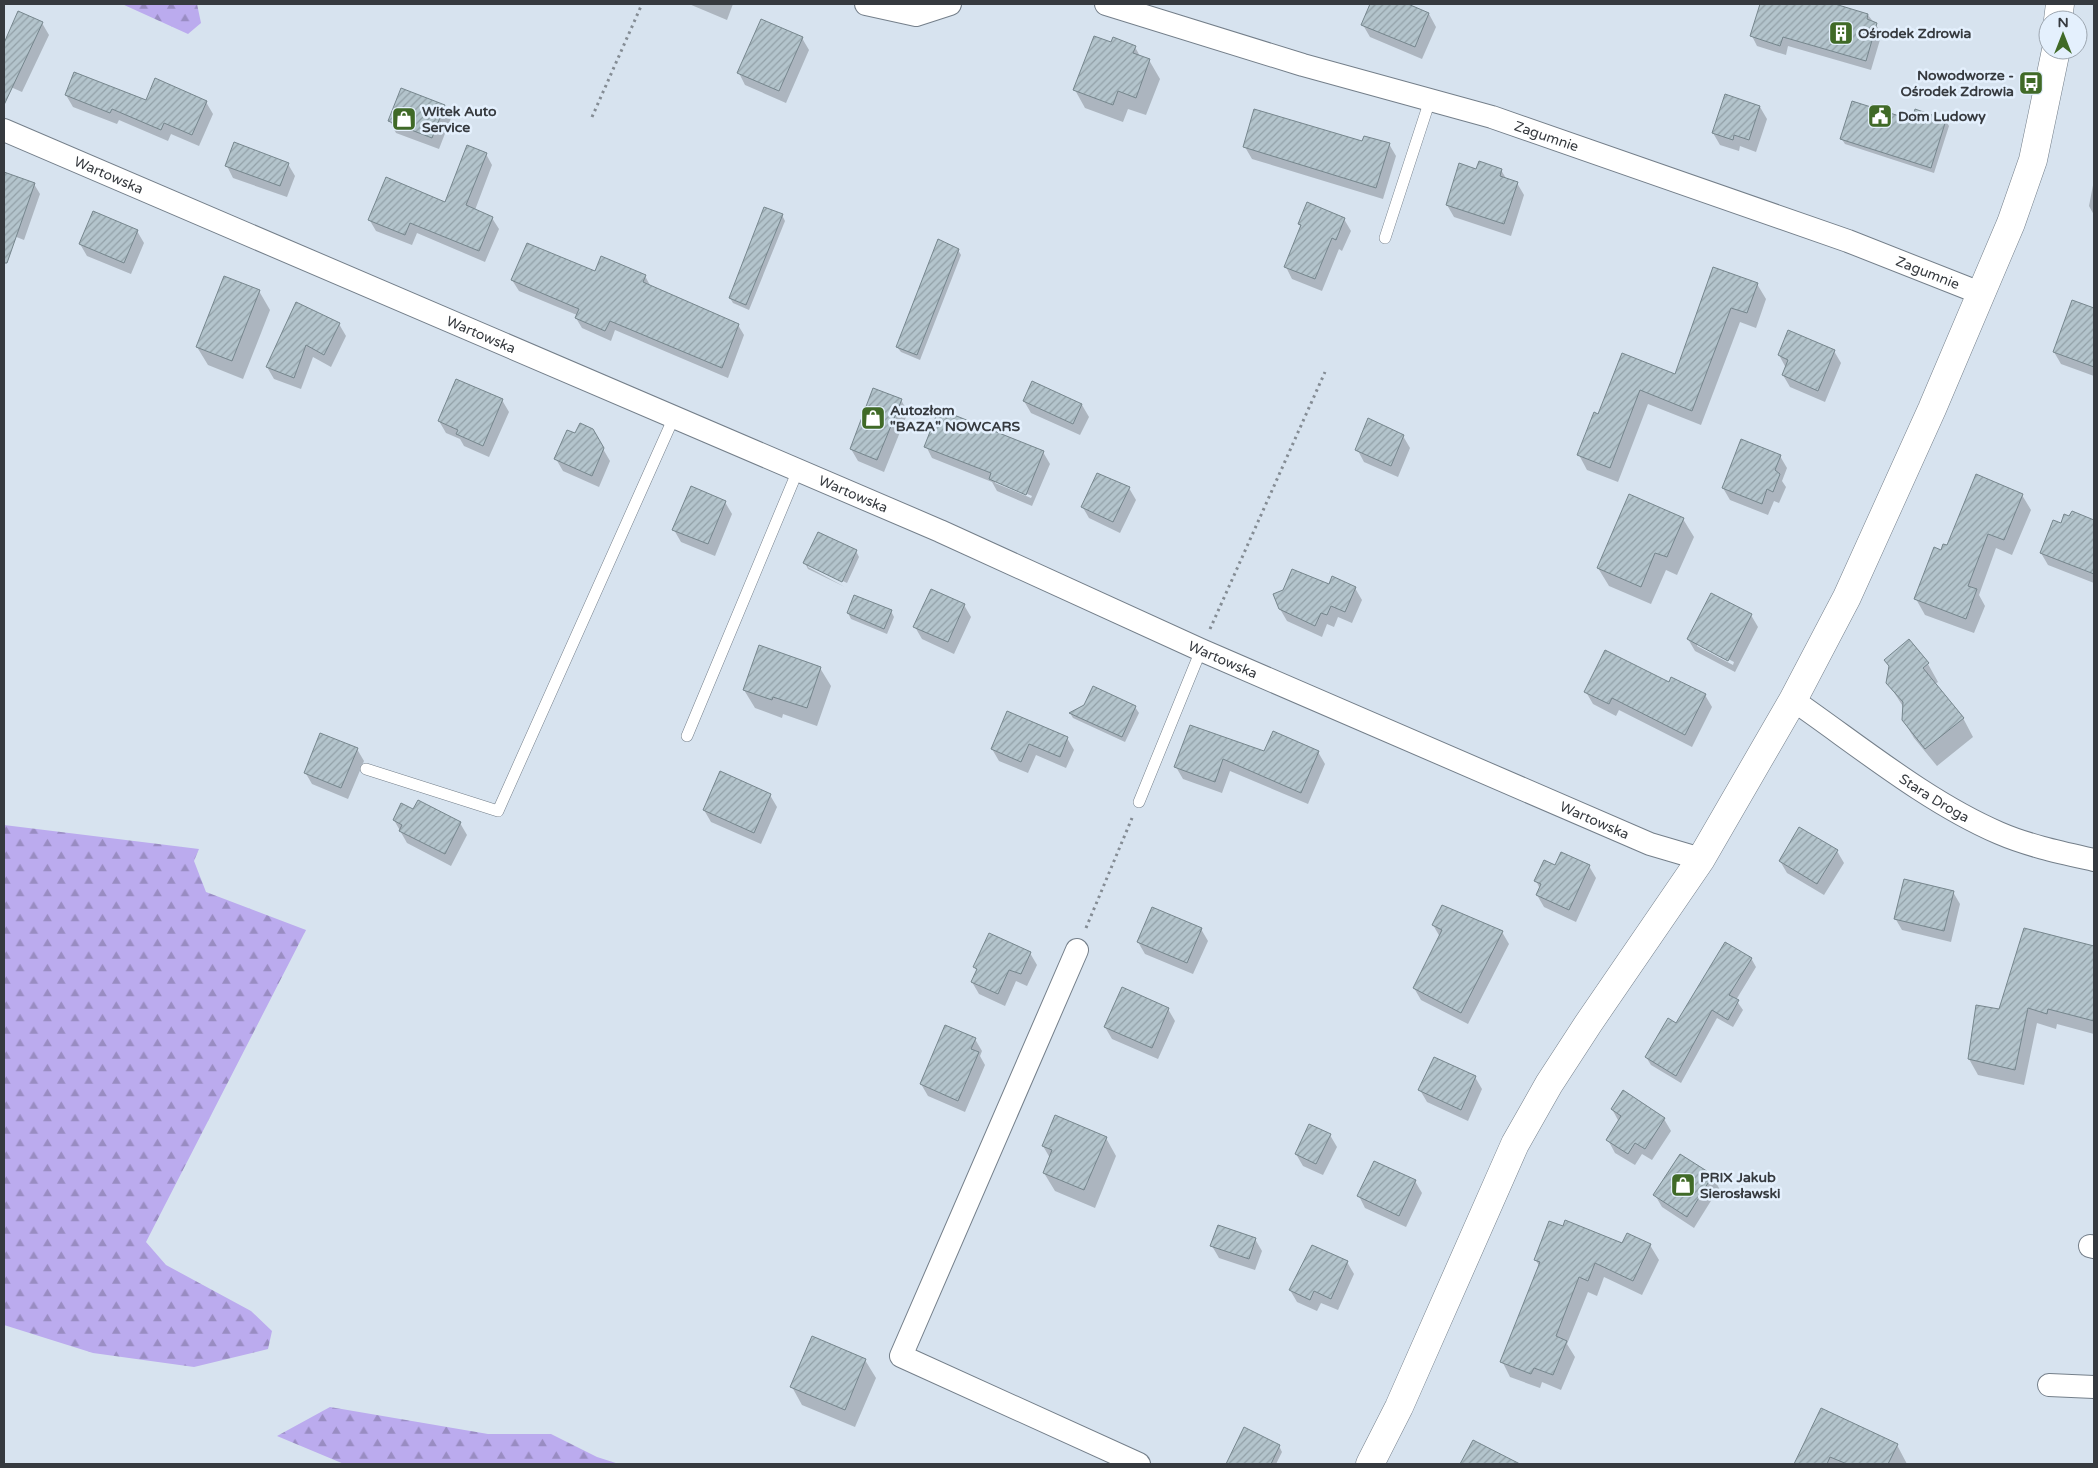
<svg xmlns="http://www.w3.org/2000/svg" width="2098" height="1468" font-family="'Varela Round',sans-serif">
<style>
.forest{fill:url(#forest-firs)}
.shadow{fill:#0003;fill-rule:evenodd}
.building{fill:url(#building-hatch);stroke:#76868d}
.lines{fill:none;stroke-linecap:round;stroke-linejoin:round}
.service-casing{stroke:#747f8a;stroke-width:12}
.minor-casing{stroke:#747f8a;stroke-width:24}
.tertiary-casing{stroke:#747f8a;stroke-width:29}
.path{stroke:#848c94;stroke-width:3;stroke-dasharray:2.5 4;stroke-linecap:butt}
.service{stroke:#fff;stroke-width:11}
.minor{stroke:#fff;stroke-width:22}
.tertiary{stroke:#fff;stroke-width:28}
.labels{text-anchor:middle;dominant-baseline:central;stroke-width:5;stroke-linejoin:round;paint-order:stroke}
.poi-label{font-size:14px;font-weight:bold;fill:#363a3f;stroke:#e4f0fd;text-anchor:start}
.street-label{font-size:14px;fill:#363a3f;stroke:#e4f0fd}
</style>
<defs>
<pattern id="forest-firs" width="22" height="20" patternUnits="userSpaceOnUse" patternTransform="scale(1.25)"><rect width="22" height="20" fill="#bbabee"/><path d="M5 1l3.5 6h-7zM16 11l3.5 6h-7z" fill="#998cc2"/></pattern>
<pattern id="building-hatch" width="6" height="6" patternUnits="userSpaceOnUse" patternTransform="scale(1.25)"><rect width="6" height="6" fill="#b3c4cc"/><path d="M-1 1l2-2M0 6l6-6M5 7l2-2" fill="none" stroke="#92a0a7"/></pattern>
</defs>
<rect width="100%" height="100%" fill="#d7e3ef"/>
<path class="forest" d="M122,4H197L201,23L188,34Z
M4,825L199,849L194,861L206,892L306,930L146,1242L166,1265L251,1311L272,1331L268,1349L194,1367L93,1353L4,1325Z
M330,1407L488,1434H551L597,1457L619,1464H344L277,1436Z"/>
<path class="shadow" d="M689,4H733L727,20Z
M1371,4H1404L1429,14L1436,27L1422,59L1370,37L1363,25Z
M1762,4H1824L1868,15L1882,33L1871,70L1788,46L1786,55L1757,46L1752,36Z
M19,13L42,23L49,35L22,92L4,84V46Z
M802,38L809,50L786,103L745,85L739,73Z
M1111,44L1135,47L1141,58L1149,60L1160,79L1146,115L1128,109L1123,122L1085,108L1075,90Z
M66,95L146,101L206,102L213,114L199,146L171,134L168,141L119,120L117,124L73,107Z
M444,106L451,118L439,149L396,133L390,121Z
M1760,107L1767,119L1756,152L1740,146L1739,151L1720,145L1713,133Z
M1946,121L1949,126L1934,173L1845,144L1841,138L1913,122Z
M1363,143L1389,144L1396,156L1383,199L1252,159L1245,147Z
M486,154L492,165L475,210L492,218L499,229L485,262L417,233L412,245L376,231L369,219L446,204Z
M288,164L295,176L287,197L233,178L227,166Z
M1501,170L1507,180L1517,183L1524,195L1511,236L1454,217L1447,205L1477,171Z
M4,174L34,184L40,194L24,240L4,232Z
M2094,180V215L2089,206Z
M782,215L785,221L749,310L733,303L730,298Z
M1344,219L1351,231L1342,251L1339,249L1322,291L1292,279L1286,267L1301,228L1299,224Z
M137,231L144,243L131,274L87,256L80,244Z
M958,250L961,255L920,360L901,352L897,347Z
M1713,268L1757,284L1766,299L1756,328L1740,322L1701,425L1648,404L1618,482L1587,470L1579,455L1598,415L1623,354L1675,375Z
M596,273L645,276L651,287L738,325L744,335L728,378L615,330L611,341L582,328L576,318L577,315L519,291L512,280Z
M259,291L270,310L243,379L208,365L197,347Z
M2072,301L2094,309V376L2061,364L2054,352Z
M339,324L346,336L331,367L313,357L301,389L274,379L267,367Z
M1834,351L1841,363L1825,402L1790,387L1783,375L1786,368L1779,355Z
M502,400L509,412L489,457L464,446L460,439L446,433L439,421Z
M901,400L908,412L884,472L858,461L851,449Z
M1024,401L1082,405L1089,417L1080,435L1031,413Z
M592,430L610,461L599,487L563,471L556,459L576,435Z
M1403,436L1410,448L1398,477L1364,462L1357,449Z
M926,446L1043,452L1050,464L1032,506L997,491L992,482L932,458ZM995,480L1032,496L1031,498L995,483Z
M1780,456L1787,468L1782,481L1786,487L1779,503L1774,501L1768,515L1730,500L1723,488Z
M1129,488L1136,500L1120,533L1089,518L1082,506Z
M2022,495L2031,510L2012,555L1996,548L1979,595L1985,606L1974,633L1925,615L1916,599L1942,552Z
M725,502L732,514L715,556L681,542L674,530Z
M1683,519L1694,537L1677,575L1666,570L1651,604L1609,586L1598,568Z
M2093,521L2094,583L2048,565L2041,553L2062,525Z
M856,551L859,557L847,583L808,564V567L845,587L808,569L805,563Z
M1329,586L1355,588L1362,600L1352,623L1338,617L1334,627L1327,624L1322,637L1287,621L1280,609Z
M964,605L971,617L954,654L922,639L915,627Z
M891,611L894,617L887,634L851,619L848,613Z
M1751,615L1758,627L1735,672L1695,651L1688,639ZM1697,643L1734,662L1733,665L1697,646Z
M1885,660L1928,664L1938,682L1935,684L1963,718L1973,737L1937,766L1914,738L1903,720L1904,708L1888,683L1890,668Z
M820,668L831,686L817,726L783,714L782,718L755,708L744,690Z
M1669,684L1705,695L1712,707L1692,747L1619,710L1616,716L1593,704L1586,692Z
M1135,707L1139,713L1125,742L1073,718L1070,713Z
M1190,726L1265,753L1318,752L1325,764L1308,804L1230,771L1222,793L1183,779L1176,767Z
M1067,738L1074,750L1066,768L1036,755L1028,773L999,761L992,749Z
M357,749L364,761L348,799L312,784L305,772Z
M770,795L777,807L761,844L711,822L704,810Z
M414,811L460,823L467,835L451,866L407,843L394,820Z
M1837,851L1844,863L1824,895L1787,873L1780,861Z
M1589,866L1596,878L1576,922L1544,907L1537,895L1540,889L1536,881L1555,867Z
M1953,892L1960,904L1951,942L1902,930L1895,918Z
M1433,925L1502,932L1509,944L1468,1024L1421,1000L1414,988L1440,937Z
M1201,929L1208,941L1193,974L1145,954L1138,942Z
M2025,930L2094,947V1034L2057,1024L2056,1029L2037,1023L2024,1085L1978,1075L1969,1059L2000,1010Z
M1030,953L1037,965L1027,986L1016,981L1005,1006L979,994L972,982L977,972L975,967Z
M1751,958L1756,967L1736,1000L1743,1010L1733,1027L1717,1018L1681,1083L1651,1065L1646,1057L1676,1025Z
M1168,1009L1175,1021L1158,1059L1112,1039L1105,1027Z
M975,1039L982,1051L980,1056L985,1065L965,1112L928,1096L921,1084Z
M1475,1077L1482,1089L1468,1121L1427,1102L1420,1090Z
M1612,1109L1664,1119L1671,1131L1652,1160L1642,1154L1635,1165L1615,1153L1608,1140L1619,1122Z
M1330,1135L1337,1147L1323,1175L1303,1166L1296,1154Z
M1106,1138L1116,1156L1095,1208L1055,1191L1044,1173L1050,1158L1043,1146Z
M1712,1176L1719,1188L1694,1228L1662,1207L1655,1195Z
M1415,1181L1422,1193L1406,1227L1365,1208L1359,1196Z
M1255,1239L1262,1251L1255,1270L1219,1258L1212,1246Z
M1623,1245H1650L1659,1260L1642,1295L1604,1277L1597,1296L1588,1292L1567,1344L1575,1357L1561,1390L1542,1382L1540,1388L1510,1377L1502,1361L1540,1267L1535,1259Z
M1347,1262L1354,1274L1338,1310L1321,1303L1317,1311L1297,1302L1290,1290Z
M865,1360L876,1378L855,1427L802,1405L792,1387Z
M1897,1445L1907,1464H1798L1797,1462Z
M1279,1446L1282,1452L1276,1464H1230L1228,1462Z"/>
<path class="building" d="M1370,4H1408L1429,13L1415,47L1361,25Z
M1760,4H1835L1868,14L1867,19L1877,23L1866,61L1783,37L1780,46L1750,36Z
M18,11L43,22L4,105V43Z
M761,19L803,37L779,91L737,73Z
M1094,36L1111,42L1113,37L1136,46L1133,53L1150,59L1136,98L1118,91L1113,105L1073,90Z
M74,72L146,100L155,78L207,101L192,135L164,123L161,130L112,109L110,113L65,95Z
M401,88L445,105L432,138L388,121Z
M1725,94L1760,106L1749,140L1734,135L1733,140L1712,133Z
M1852,101L1912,120L1915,109L1946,120L1931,168L1840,139Z
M1254,109L1362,141L1364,136L1390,143L1376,188L1243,147Z
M234,142L289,163L280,186L225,166Z
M467,145L487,153L466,205L493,217L479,251L410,223L405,235L368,220L386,177L445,202Z
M1479,161L1502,169L1500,176L1518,182L1504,224L1446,205L1459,163L1476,169Z
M4,172L35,183L7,263H4Z
M1307,202L1345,218L1336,240L1332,238L1315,279L1284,267L1301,225L1298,224Z
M764,207L783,214L746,305L729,298Z
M93,211L138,230L124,263L79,244Z
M938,239L959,249L917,355L896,347Z
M527,243L595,271L601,256L646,275L643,282L739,324L722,368L610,321L605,331L575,318L579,309L511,280Z
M1713,267L1758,283L1747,313L1731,308L1692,411L1640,390L1610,468L1577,455L1594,412L1598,414L1622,353L1675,374Z
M224,276L260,290L232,361L196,347Z
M2072,300L2094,308V367L2053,352Z
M296,302L340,323L324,355L306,345L294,378L266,367Z
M1788,330L1835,350L1818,391L1782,375L1788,360L1778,355Z
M456,379L503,399L483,446L456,434L458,430L438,421Z
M1032,381L1082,404L1073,424L1023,401Z
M873,388L902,399L877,460L850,449Z
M939,409L1044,451L1026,495L989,479L991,473L924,447Z
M1368,418L1404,435L1391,466L1355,450Z
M580,423L593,429L604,448L592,476L554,459L567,430L575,433Z
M1741,439L1781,455L1775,470L1780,474L1773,492L1767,489L1762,504L1722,488Z
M1097,473L1130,487L1113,522L1081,507Z
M1976,474L2023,494L2004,540L1988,534L1968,586L1977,589L1966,619L1914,599L1934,547L1941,550L1943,544L1947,545Z
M691,486L726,501L708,544L672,530Z
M1629,494L1684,518L1667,557L1655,553L1641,587L1597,568Z
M2072,511L2094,520V574L2040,553L2053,520L2061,523L2064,514L2069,516Z
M818,532L857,550L842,582L803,563Z
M1292,569L1329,584L1332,576L1356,587L1345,612L1331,606L1327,615L1321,613L1315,626L1279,609L1273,594L1283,590Z
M931,589L965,604L948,642L913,627Z
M1711,593L1752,614L1728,661L1687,639Z
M854,595L892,610L884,629L847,613Z
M1909,639L1929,663L1923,668L1964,718L1925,749L1902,720L1903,702L1886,683L1889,666L1884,660Z
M759,645L821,667L807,708L773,697L772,700L743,690Z
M1605,650L1669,682L1671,677L1706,694L1685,735L1612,698L1609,704L1584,692Z
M1093,686L1136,706L1122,737L1069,713L1084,705Z
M1007,711L1068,737L1060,757L1029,744L1021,762L991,749Z
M1190,725L1264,751L1273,731L1319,751L1301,793L1223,759L1215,782L1174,767Z
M320,733L358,748L341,788L304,773Z
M720,771L771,794L754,833L703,810Z
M418,800L461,822L445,854L399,831L402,825L393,820L401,803L413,809Z
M1799,827L1838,850L1817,884L1779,861Z
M1561,852L1590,865L1569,910L1536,895L1541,884L1534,881L1544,860L1555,865Z
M1904,879L1954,891L1944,931L1894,919Z
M1442,905L1503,931L1461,1013L1413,988L1442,930L1432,925Z
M1152,907L1202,928L1187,963L1137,942Z
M2024,928L2094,946V1021L2048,1009L2047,1014L2028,1008L2015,1070L1968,1059L1976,1005L1999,1009Z
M989,933L1031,952L1021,974L1009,970L998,994L971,982L977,969L973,967Z
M1725,942L1752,958L1729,995L1739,1000L1728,1020L1712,1010L1676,1076L1645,1057L1668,1018L1676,1023Z
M1122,987L1169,1008L1152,1048L1104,1027Z
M945,1025L976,1038L971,1049L979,1052L958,1101L920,1084Z
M1434,1057L1476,1076L1461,1110L1418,1090Z
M1623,1090L1665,1118L1645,1149L1635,1143L1628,1154L1606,1140L1621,1116L1611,1109Z
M1055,1115L1107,1137L1084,1190L1043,1173L1052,1150L1042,1146Z
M1309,1124L1331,1134L1316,1164L1295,1154Z
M1680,1154L1713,1175L1687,1217L1653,1195Z
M1374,1161L1416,1180L1399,1216L1357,1196Z
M1565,1220L1622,1243L1627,1233L1651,1244L1633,1281L1595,1263L1588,1281L1579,1277L1556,1336L1567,1341L1553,1375L1534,1368L1531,1374L1500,1362L1540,1262L1534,1260L1549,1221L1563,1226Z
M1218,1225L1256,1238L1249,1259L1210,1246Z
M1312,1245L1348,1261L1331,1299L1314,1291L1310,1300L1289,1290Z
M812,1336L866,1359L845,1410L790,1387Z
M1821,1408L1898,1444L1888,1464H1847L1830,1457L1827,1464H1794Z
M1244,1427L1280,1445L1271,1464H1226Z
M1473,1440L1520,1464H1460Z"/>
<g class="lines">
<defs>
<path id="service" d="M1385,238L1430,100
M687,736L798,470
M366,769L498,811L674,417
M1139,802L1201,650"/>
<g id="minor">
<path d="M866,4L916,15L950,4"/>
<path id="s1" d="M1106,4L1303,65L1492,117L1848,241L1980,293"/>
<path id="s2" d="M4,130L940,531L1201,650L1650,844L1701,859"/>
<path id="s3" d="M1793,700C1858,745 1927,802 1999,833C2029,846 2063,853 2094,860"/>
<path d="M1077,950L901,1356L1139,1464"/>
<path d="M2090,1246L2094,1247"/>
<path d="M2049,1385L2094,1387"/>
</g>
<path id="tertiary" d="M2058,20L2060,4
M1370,1464L1399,1407L1515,1144L1549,1084L1588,1024L1701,859L1793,700L1847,597L1932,409L2011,223L2033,160L2056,50"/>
</defs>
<use href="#service" class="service-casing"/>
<use href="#minor" class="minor-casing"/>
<use href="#tertiary" class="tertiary-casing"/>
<path class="path" d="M592,117L642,4
M1210,629L1325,372
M1086,928L1132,818"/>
<use href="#service" class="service"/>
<use href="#minor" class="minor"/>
<use href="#tertiary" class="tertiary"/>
</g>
<defs>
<symbol id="building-square" viewBox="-11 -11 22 22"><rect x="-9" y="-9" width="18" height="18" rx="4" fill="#406a27" stroke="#e4f0fd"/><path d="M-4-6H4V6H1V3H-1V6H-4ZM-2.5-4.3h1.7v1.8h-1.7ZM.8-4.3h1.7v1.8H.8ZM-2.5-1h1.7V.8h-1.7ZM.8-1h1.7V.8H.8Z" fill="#fff"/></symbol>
<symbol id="bus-square" viewBox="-11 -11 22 22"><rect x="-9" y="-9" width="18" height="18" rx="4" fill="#406a27" stroke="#e4f0fd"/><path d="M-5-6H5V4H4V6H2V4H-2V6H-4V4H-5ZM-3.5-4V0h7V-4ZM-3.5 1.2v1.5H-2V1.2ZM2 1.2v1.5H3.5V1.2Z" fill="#fff"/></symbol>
<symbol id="civic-square" viewBox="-11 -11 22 22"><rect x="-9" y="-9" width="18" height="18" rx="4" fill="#406a27" stroke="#e4f0fd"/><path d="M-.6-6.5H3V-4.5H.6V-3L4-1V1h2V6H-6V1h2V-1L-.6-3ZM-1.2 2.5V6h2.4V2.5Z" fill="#fff"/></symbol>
<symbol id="shop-square" viewBox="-11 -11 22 22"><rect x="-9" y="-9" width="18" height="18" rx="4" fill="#406a27" stroke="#e4f0fd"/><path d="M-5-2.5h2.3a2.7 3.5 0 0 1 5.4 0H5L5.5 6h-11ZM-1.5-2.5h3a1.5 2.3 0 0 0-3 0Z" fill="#fff"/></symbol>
</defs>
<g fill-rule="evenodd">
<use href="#building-square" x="1827" y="19" width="28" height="28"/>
<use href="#bus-square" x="2017" y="69" width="28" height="28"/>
<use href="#civic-square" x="1866" y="102" width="28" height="28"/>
<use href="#shop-square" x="390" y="105" width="28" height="28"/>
<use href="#shop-square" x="859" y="404" width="28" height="28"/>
<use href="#shop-square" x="1669" y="1171" width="28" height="28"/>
</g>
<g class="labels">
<g class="poi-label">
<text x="1858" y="33">Ośrodek Zdrowia</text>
<text x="2014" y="75" text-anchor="end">Nowodworze -<tspan x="2014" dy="16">Ośrodek Zdrowia</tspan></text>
<text x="422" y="111">Witek Auto<tspan x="422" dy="16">Service</tspan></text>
<text x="1898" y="116">Dom Ludowy</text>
<text x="890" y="410">Autozłom<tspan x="890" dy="16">"BAZA" NOWCARS</tspan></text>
<text x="1700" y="1177">PRIX Jakub<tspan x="1700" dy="16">Sierosławski</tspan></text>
</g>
<g class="street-label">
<text stroke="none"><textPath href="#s1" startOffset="460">Zagumnie</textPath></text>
<text stroke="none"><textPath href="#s2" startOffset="114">Wartowska</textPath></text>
<text stroke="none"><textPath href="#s1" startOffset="865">Zagumnie</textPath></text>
<text stroke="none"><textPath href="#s2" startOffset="519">Wartowska</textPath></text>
<text stroke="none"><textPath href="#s2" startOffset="924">Wartowska</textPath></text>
<text stroke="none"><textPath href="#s2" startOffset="1329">Wartowska</textPath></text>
<text stroke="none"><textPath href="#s3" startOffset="172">Stara Droga</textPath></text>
<text stroke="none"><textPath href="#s2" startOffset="1734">Wartowska</textPath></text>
</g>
</g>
<rect width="2098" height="1468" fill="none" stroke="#363a3f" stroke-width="10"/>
<g transform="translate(2063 35)"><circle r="24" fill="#e4f0fd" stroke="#9ea7b1"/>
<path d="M0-4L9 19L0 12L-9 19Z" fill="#406a27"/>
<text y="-8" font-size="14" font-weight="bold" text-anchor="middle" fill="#363a3f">N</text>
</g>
</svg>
